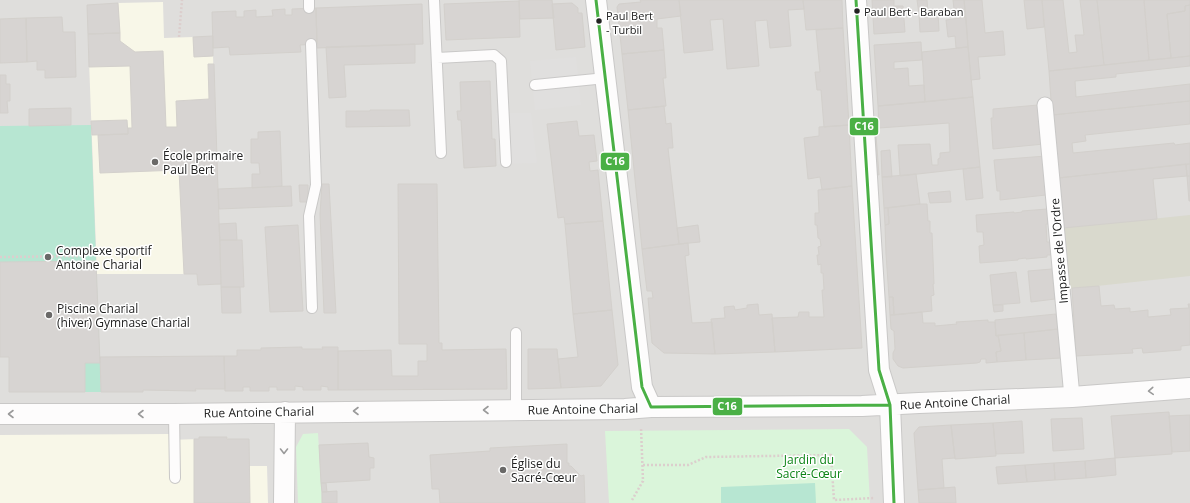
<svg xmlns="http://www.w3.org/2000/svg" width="1190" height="503" font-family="'Open Sans',sans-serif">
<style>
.residential{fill:#dfdedc}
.education{fill:#f8f7e8}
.construction{fill:#d9d9cd}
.park{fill:#daf5da}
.pitch{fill:#b7e6d2}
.parking{fill:#e0dfde}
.building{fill:#d7d4d2;stroke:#d3d0cc}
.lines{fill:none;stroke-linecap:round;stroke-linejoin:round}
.service-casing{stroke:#c9c8c7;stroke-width:12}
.pedestrian-casing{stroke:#c9c8c7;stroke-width:17}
.minor-casing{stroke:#c9c8c7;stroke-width:22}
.path{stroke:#dccecd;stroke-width:2.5;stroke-dasharray:2 2;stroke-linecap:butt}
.service{stroke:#fdfcfc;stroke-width:10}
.pedestrian{stroke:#fdfcfc;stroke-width:15}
.minor{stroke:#fdfcfc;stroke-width:20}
.bus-1-casing{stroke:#fff;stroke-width:6}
.bus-1{stroke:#4ab045;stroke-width:3}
.oneway{stroke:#9a9a9a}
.bus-dot{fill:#222;stroke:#fff;stroke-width:1.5}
.poi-dot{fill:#6a6968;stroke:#fff;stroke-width:1.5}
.labels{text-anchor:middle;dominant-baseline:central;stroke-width:3;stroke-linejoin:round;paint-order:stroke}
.bus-label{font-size:11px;fill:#222;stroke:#fff;text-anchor:start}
.poi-label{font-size:12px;fill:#222;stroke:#fff;text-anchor:start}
.street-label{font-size:12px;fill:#222;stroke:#fff}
.park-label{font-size:12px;fill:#0c8416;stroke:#fff}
.line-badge{stroke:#fff;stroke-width:1.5}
.badge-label{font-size:11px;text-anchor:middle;font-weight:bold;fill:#fff}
</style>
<rect width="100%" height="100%" fill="#f0eeeb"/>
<path class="residential" d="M0,0H1190V503H0Z"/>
<path class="education" d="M163,2L164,38L193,37L194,57L213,56L221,284L198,285L197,274H97L88,34L120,33L118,3Z
M169,434V440L199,439V437H227L228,439H249V466H267L268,503H0V435Z"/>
<path class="construction" d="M1190,215V276L1069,289L1063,228Z"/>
<path class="park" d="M849,429L867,447L870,503H609L605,431Z
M318,433L322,503H298L296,447L303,434Z"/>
<path class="pitch" d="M91,125L101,392H9V357H0V126Z
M815,483L816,503H721V487Z"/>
<path class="parking" d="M576,57L581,105L535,110L530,61Z
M496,113H531L537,163L498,164Z"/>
<path class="building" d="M519,0H552L554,18L520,19Z
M640,0H679L681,16L657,19V28H662L664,50L622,54L617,7L619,4L641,2Z
M679,0H803L804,9L788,10L791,46L770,48L767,20L755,21L759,66L727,69L723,19L710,20L713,50L684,53Z
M803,0H842L843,28L806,30Z
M872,0H894V6H903L905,32L874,34Z
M917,0H927L928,13L919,14Z
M953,0H964L966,17L955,18Z
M964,0H982L985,33L1003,31L1005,55L978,57L980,79L971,80Z
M1024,0H1042L1044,27L1027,29Z
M1042,0H1063L1069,53L1077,52L1075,35H1084L1080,0H1097L1104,65L1049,71Z
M1097,0H1144L1149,60L1104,65Z
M1144,0H1190V5L1185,6V11L1167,14L1171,58L1149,60Z
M519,1L520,37L446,40L444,4Z
M118,3L120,33L88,34L87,5Z
M572,3L578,8V13H582L585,47L556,50L552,4Z
M422,4L423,44L317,48L316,8Z
M1190,5V56L1171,58L1167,14L1185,11V6Z
M316,8L317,44L300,45L301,52L230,55L229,47L213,48L212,12L236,11V17H244V11L256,10V17L273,16L272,10L285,9V15H292V9Z
M938,12L939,31L920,32L919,14Z
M62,17L63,32H75L76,77L45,78V70H37V61L27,62L26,18Z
M966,17L968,47L956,48L955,36L948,37L946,20Z
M26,18L27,62L0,63V19Z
M843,28L849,125L824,127L821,90H817L815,72H820L816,30Z
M120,33V41L135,52L163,51L166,127H177L176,101L209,99L208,64H214L221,284L198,285L197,274H184L179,170L100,173L98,135L128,134V128H132L130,66L89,67L88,34Z
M213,36V56L194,57L193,37Z
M921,42L922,60L894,62V69L908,68L909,86L924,85L925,102L878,106L874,45Z
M415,44V63L344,65L346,97L329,98L326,47Z
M968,47L973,97L925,102L922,52Z
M664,50L666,78H663L666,106L628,110L622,54Z
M1190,56V66L1116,74V77L1075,81L1076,97L1190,84V101L1052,115L1049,71Z
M0,75H6V84H10V101H7L8,113H0Z
M490,81L492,139H495L496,166L464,168L461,120H458L457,111H461L460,82Z
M973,97L980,167L900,176L898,145L930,144L932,165H938V159L940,158V153L950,152L949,123L879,128L878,106Z
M1190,101V124L1085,135L1086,141L1072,143L1073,153L1174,143L1175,145L1190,143V164L1058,178L1052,115Z
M1038,105L1044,144L993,149L991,118H993V109Z
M664,106L666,124L671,123L673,148H668L679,244L642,249L628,110Z
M71,108V125L29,126V109Z
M370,110H409L410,126L346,127V111H370Z
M127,120L128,134L92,135L91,121Z
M577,121L579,136L594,135L597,161L589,162L590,171L598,170L603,221L565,224L564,217L558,218L547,124Z
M875,122L879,175L871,173L869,129Z
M849,125L852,186L822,190L820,177L808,179L804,138L819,136V127Z
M280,131L282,186L252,188V174H260L259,163H251V139H258V132Z
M890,150L892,177H882L881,151Z
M1046,156V195L1000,200V191H997L994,160Z
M1186,164L1187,176L1153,179L1157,219L1063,228L1058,178Z
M1186,164H1190V176H1187Z
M980,167L983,198L966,200L963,169Z
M916,174L920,204L884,208L882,177Z
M1187,176H1190V201H1189Z
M322,184H329L336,313H324L320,214Z
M398,184H437L439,343H442V350L506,349L507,389L338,390V351L391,350L392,376H418V361H427V344H399Z
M299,185H308V202H300Z
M291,186L292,206L219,209L218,189Z
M852,186L862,348L775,352L772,318L798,317L799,312H809V317H824L822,290H824L823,273H821V264L818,265L817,255H819L818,247L821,246L820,239L818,238L817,225H815V213H819L818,190Z
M950,191L951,202L930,203L928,193Z
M920,204H927L928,221H930V233H932L934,284H933L934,295L931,296L932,311L894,315L893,297H889L886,254L885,225L889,224L888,208Z
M884,208H888L889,224L885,225Z
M1047,209L1048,224H1046L1047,242H1050L1051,255H1047V257L1026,259V258L1018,259V260L980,263L979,246L984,245L983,232H977L976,215L1014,212V213L1022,212V211Z
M603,221L612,310L573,314L565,224Z
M236,223L237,240H220L219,224Z
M298,225L303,311L270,312L265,227Z
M698,225L700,242L679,244L677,228Z
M220,240H242L244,287H221Z
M688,243L689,255L685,256L692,323L712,322L715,354L664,353L652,343L648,298H653L652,291H647L642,249Z
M96,261L100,363H85V392H9V357H0V262Z
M1052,269L1055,299L1031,302L1028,271Z
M1016,272L1020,303L993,305L990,275Z
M1099,286L1101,306L1114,305L1115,309L1130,308V312L1148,310V317L1171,315L1170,309L1189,308L1188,304H1190V345L1181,346V350L1143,353L1142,348L1132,349L1133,353L1076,356L1072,288Z
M221,287H240L241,313H222Z
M889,297H893L894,315H890Z
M758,304L759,315L772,314L775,352L715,354L711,319L725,318L724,307L734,306L735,310L747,308V305Z
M993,305H1003V311L994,312Z
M612,310L618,365L601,386L561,388L558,359L578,357L573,314Z
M922,312L923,323H935V326L957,324L956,322L988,320V322H995L996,336L998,335L1001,351L996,352L997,362L986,363V359H981L980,362L977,363L903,368L898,366L893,359V353L895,349L894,331L891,329L890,315Z
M1056,314L1058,329L996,336L995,320Z
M1058,329L1061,358L1026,360L1024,333Z
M1024,333L1026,360L997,362L996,352L1001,351L998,335Z
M302,347V349H323L322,347H338V390H328V387L321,386V390H303V387L295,386V390H277V387H269V391H250V387H243V391H225L224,356H237V350H261V348Z
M528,349H557L561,388L528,389Z
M224,356L225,389H195L196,391L143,390V392H101L100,357Z
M1169,412L1172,454L1115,458L1111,416Z
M1190,415V451L1172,452L1169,416Z
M1082,418L1084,449L1053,451L1051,419Z
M1022,421L1024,453L996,454L993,423Z
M993,423L996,456L955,459L951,425Z
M951,425L955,458L942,459L944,488L918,490L914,433L919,427Z
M199,437H227V439H249L250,503H194V439H199Z
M368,443L369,457L374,458V468H370V480L321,483L319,445Z
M567,444V463H569V466H571L581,476L584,475L585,503H440L439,489H432L430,455L490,451V448Z
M1115,458L1116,475L1086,478L1085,461Z
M1085,461L1086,478L1055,480L1054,463Z
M1054,463L1055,480L1027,482L1025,465Z
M1025,465L1027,482L998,484L996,467Z
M321,483H326L327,492H322Z
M955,487L956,503H919L918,490Z
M337,491V503H322V492Z"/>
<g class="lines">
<defs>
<path id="service" d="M309,0V8
M434,0L441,153
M311,44L316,185L309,216L312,308
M437,58L494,55L501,61L506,162
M535,85L606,78
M516,410V333
M174,414L175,478"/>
<path id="pedestrian" d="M1045,105L1072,397"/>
<path id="minor" d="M596,0L642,387L651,407
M856,0L879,370L890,405L894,503
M0,414H174L625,409L651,407L862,406L919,403L1072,397L1190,388
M284,503L285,412"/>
</defs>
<use href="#service" class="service-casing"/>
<use href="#pedestrian" class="pedestrian-casing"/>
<use href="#minor" class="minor-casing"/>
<path class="path" d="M179,37L182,0
M0,257L87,256
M643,465H688L706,457L831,455L834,500L874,498
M632,500L643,481L641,427"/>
<use href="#service" class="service"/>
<use href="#pedestrian" class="pedestrian"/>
<use href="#minor" class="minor"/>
<defs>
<path id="bus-1" d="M596,0L642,387L651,407L890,405
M856,0L879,370L890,405L894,503"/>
</defs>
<use href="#bus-1" class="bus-1-casing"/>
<use href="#bus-1" class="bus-1"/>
</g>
<defs><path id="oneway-chevron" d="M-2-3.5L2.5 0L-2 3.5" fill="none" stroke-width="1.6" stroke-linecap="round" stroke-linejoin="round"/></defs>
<g class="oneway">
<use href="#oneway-chevron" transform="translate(1151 391) rotate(176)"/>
<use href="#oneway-chevron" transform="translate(486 410) rotate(180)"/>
<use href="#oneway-chevron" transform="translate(356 411) rotate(180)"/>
<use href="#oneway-chevron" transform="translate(11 414) rotate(180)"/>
<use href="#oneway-chevron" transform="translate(141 414) rotate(180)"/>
<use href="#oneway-chevron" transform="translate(284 451) rotate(90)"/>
</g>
<g class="bus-dot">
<circle cx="857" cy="11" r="3.5"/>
<circle cx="599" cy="21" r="3.5"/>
</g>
<g class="poi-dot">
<circle cx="155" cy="162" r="4"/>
<circle cx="48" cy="257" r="4"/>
<circle cx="49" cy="315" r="4"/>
<circle cx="503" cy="470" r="4"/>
</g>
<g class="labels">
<g class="bus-label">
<text x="864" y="11">Paul Bert - Baraban</text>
<text x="606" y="15">Paul Bert<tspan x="606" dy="14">- Turbil</tspan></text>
</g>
<g class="poi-label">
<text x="163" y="155">École primaire<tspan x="163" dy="14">Paul Bert</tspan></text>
<text x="56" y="250">Complexe sportif<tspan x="56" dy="14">Antoine Charial</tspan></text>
<text x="57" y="308">Piscine Charial<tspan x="57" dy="14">(hiver) Gymnase Charial</tspan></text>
<text x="511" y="463">Église du<tspan x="511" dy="14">Sacré-Cœur</tspan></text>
</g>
<g class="street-label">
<text transform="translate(1059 251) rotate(-95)">Impasse de l'Ordre</text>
<text transform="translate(955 402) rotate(-3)">Rue Antoine Charial</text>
<text transform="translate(583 409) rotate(-1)">Rue Antoine Charial</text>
<text transform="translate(259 412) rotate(-1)">Rue Antoine Charial</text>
</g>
<g class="park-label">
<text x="809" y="459">Jardin du<tspan x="809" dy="14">Sacré-Cœur</tspan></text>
</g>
</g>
<g class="line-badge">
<rect x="849" y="117" width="30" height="19" rx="4" fill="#4ab045"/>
<rect x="600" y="152" width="30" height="19" rx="4" fill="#4ab045"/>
<rect x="712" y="397" width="31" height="19" rx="4" fill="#4ab045"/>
</g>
<g class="badge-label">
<text x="864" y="130">C16</text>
<text x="615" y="165">C16</text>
<text x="727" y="410">C16</text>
</g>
</svg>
